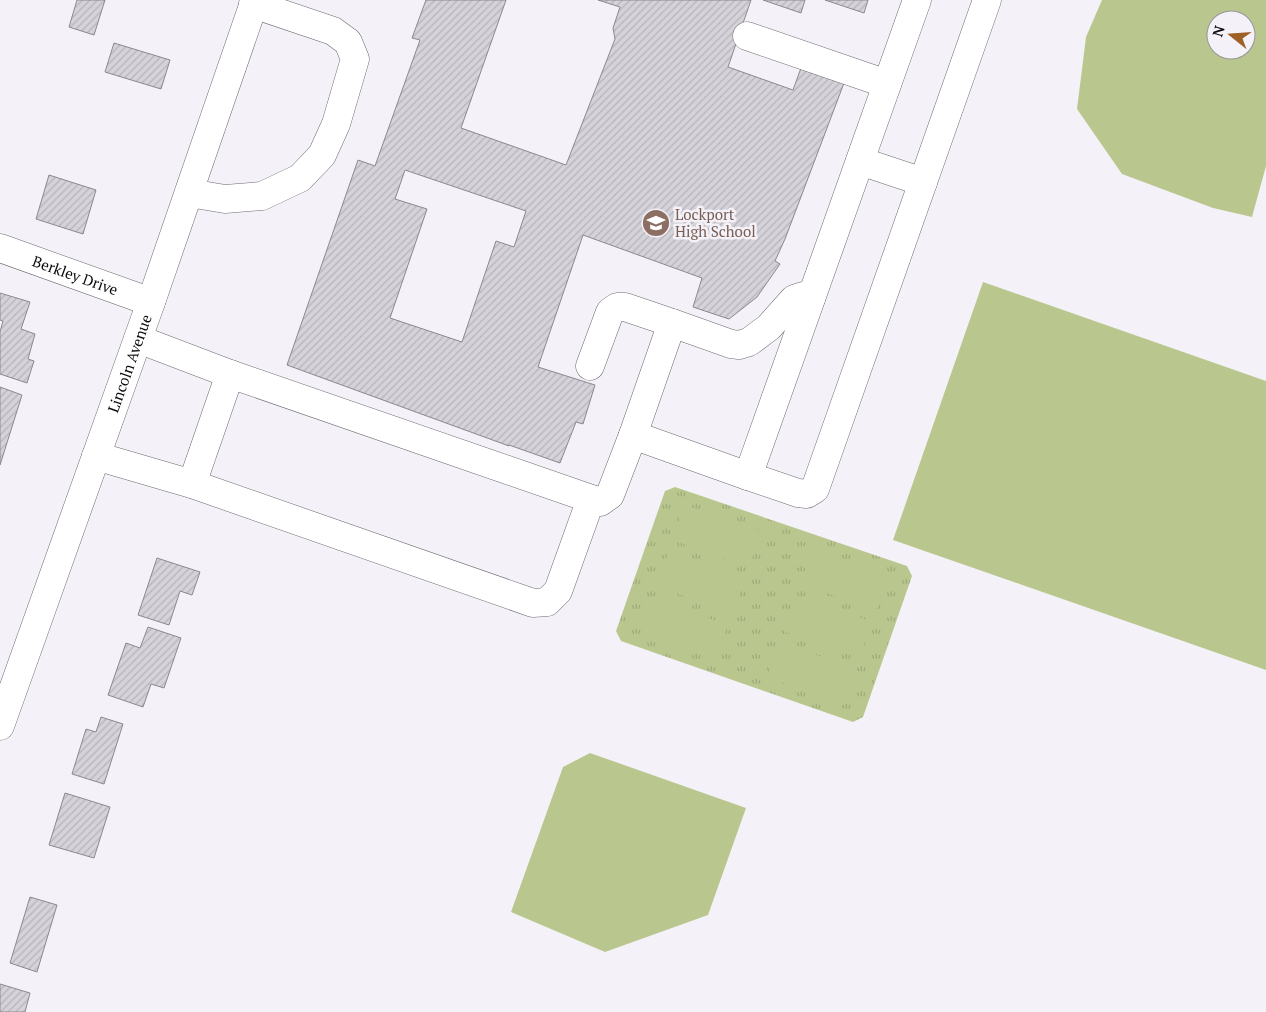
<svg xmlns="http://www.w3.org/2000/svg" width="1266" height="1012" font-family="'PT Serif',serif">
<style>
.park{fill:url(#park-tufts)}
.pitch{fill:#b9c78f;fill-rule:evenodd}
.building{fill:url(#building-hatch);stroke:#8b888e;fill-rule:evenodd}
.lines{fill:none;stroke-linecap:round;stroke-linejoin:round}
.minor-casing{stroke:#6d6b71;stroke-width:29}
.minor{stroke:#fff;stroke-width:28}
.labels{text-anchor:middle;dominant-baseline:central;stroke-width:5;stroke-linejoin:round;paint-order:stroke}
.education-label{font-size:15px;fill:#785e54;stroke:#f4f2f8;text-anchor:start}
.street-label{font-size:15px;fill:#0c0c0e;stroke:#f4f2f8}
</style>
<defs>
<pattern id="park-tufts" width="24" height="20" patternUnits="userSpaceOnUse" patternTransform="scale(1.25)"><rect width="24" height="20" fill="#b9c78f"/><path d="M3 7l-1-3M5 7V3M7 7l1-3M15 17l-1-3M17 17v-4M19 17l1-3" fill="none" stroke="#9eaa7a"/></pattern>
<pattern id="building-hatch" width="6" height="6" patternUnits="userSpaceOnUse" patternTransform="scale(1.25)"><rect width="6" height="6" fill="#d5d3d9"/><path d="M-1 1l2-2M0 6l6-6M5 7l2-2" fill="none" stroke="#b6b4b9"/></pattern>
</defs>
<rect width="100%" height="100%" fill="#f4f2f8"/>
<path class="park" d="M675,487L907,566L912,576L863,717L853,722L621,641L616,631L665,491Z"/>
<path class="pitch" d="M1102,0H1266V166L1252,217L1213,208L1122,174L1077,109L1086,37ZM1216,20H1246V50H1216Z
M983,282L1266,381V670L893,540Z
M685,505L761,531L749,567L672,540Z
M812,549L888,575L876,610L800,584Z
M669,551L745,578L733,613L656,586Z
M796,595L872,622L860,657L783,631Z
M652,598L728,625L716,660L640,634Z
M779,642L856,669L843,704L767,677Z
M590,753L746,808L708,915L605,952L511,912L563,767Z"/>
<path class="building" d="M77,0H105L94,35L69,27Z
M426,0H506L461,128L566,165L615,39L613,28L620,7L598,0H751L728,67L793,90L801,68L844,83L785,239L775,261L780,264L757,297L729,319L693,307L702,278L583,235L538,367L595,385L583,424L576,422L560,463L509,445V446L287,365L358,160L375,166L420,40L412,38ZM405,170L526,211L514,247L496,241L462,342L390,318L427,209L395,199Z
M763,0H805L801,13Z
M825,0H868L864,13Z
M114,43L170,60L161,89L105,72Z
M49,175L96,190L83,234L36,219Z
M0,293L30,302L21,329L35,334L28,359L34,361L27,383L0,374V332L3,321L0,320Z
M0,387L22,395L0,465Z
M157,558L200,572L192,595L180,591L169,625L138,615Z
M148,627L181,638L164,688L151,684L143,707L108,695L126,643L140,648Z
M101,717L123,724L104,784L72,774L86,729L96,732Z
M65,793L110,807L94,858L49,845Z
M30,897L57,905L37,972L10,963Z
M0,984L30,993L25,1012H0Z"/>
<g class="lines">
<defs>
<g id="minor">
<path d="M747,36L887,84"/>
<path d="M860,161L923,182"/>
<path d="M189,193L225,199L262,196L300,178L322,155L336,124L355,59L348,42L333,31L253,4"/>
<path id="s1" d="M0,248L151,302"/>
<path d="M138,339L230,374L600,502L610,495L633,435L748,476L917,0"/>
<path d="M590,366L610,312L617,307H625L672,323"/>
<path d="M633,435L672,323L731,344L739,345L749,342L769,327L794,299L803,296L811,298"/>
<path d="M96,456L192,484L533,603L547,602L558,591L591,499"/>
<path d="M748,476L798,493L807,494L815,489L987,0"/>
<path d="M192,484L230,374"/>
<path id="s2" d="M0,726L151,302L255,0"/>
</g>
</defs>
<use href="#minor" class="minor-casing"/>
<use href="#minor" class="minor"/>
</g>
<defs>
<symbol id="school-disc" viewBox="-11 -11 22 22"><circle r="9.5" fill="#8d6e63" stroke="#f4f2f8"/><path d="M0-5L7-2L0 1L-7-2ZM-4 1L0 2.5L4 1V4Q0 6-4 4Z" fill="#fff"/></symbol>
</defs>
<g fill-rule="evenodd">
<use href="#school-disc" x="640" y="207" width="32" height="32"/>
</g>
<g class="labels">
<g class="education-label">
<text x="675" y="214">Lockport<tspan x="675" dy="17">High School</tspan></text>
</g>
<g class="street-label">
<text stroke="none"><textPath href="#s1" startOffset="80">Berkley Drive</textPath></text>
<text stroke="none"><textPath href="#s2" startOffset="385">Lincoln Avenue</textPath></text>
</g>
</g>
<g transform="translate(1231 35) rotate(287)"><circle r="24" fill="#f4f2f8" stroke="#97969a"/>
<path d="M0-4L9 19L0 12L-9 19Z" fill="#9f6027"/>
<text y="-8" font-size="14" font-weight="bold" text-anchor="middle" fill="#0c0c0e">N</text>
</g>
</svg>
